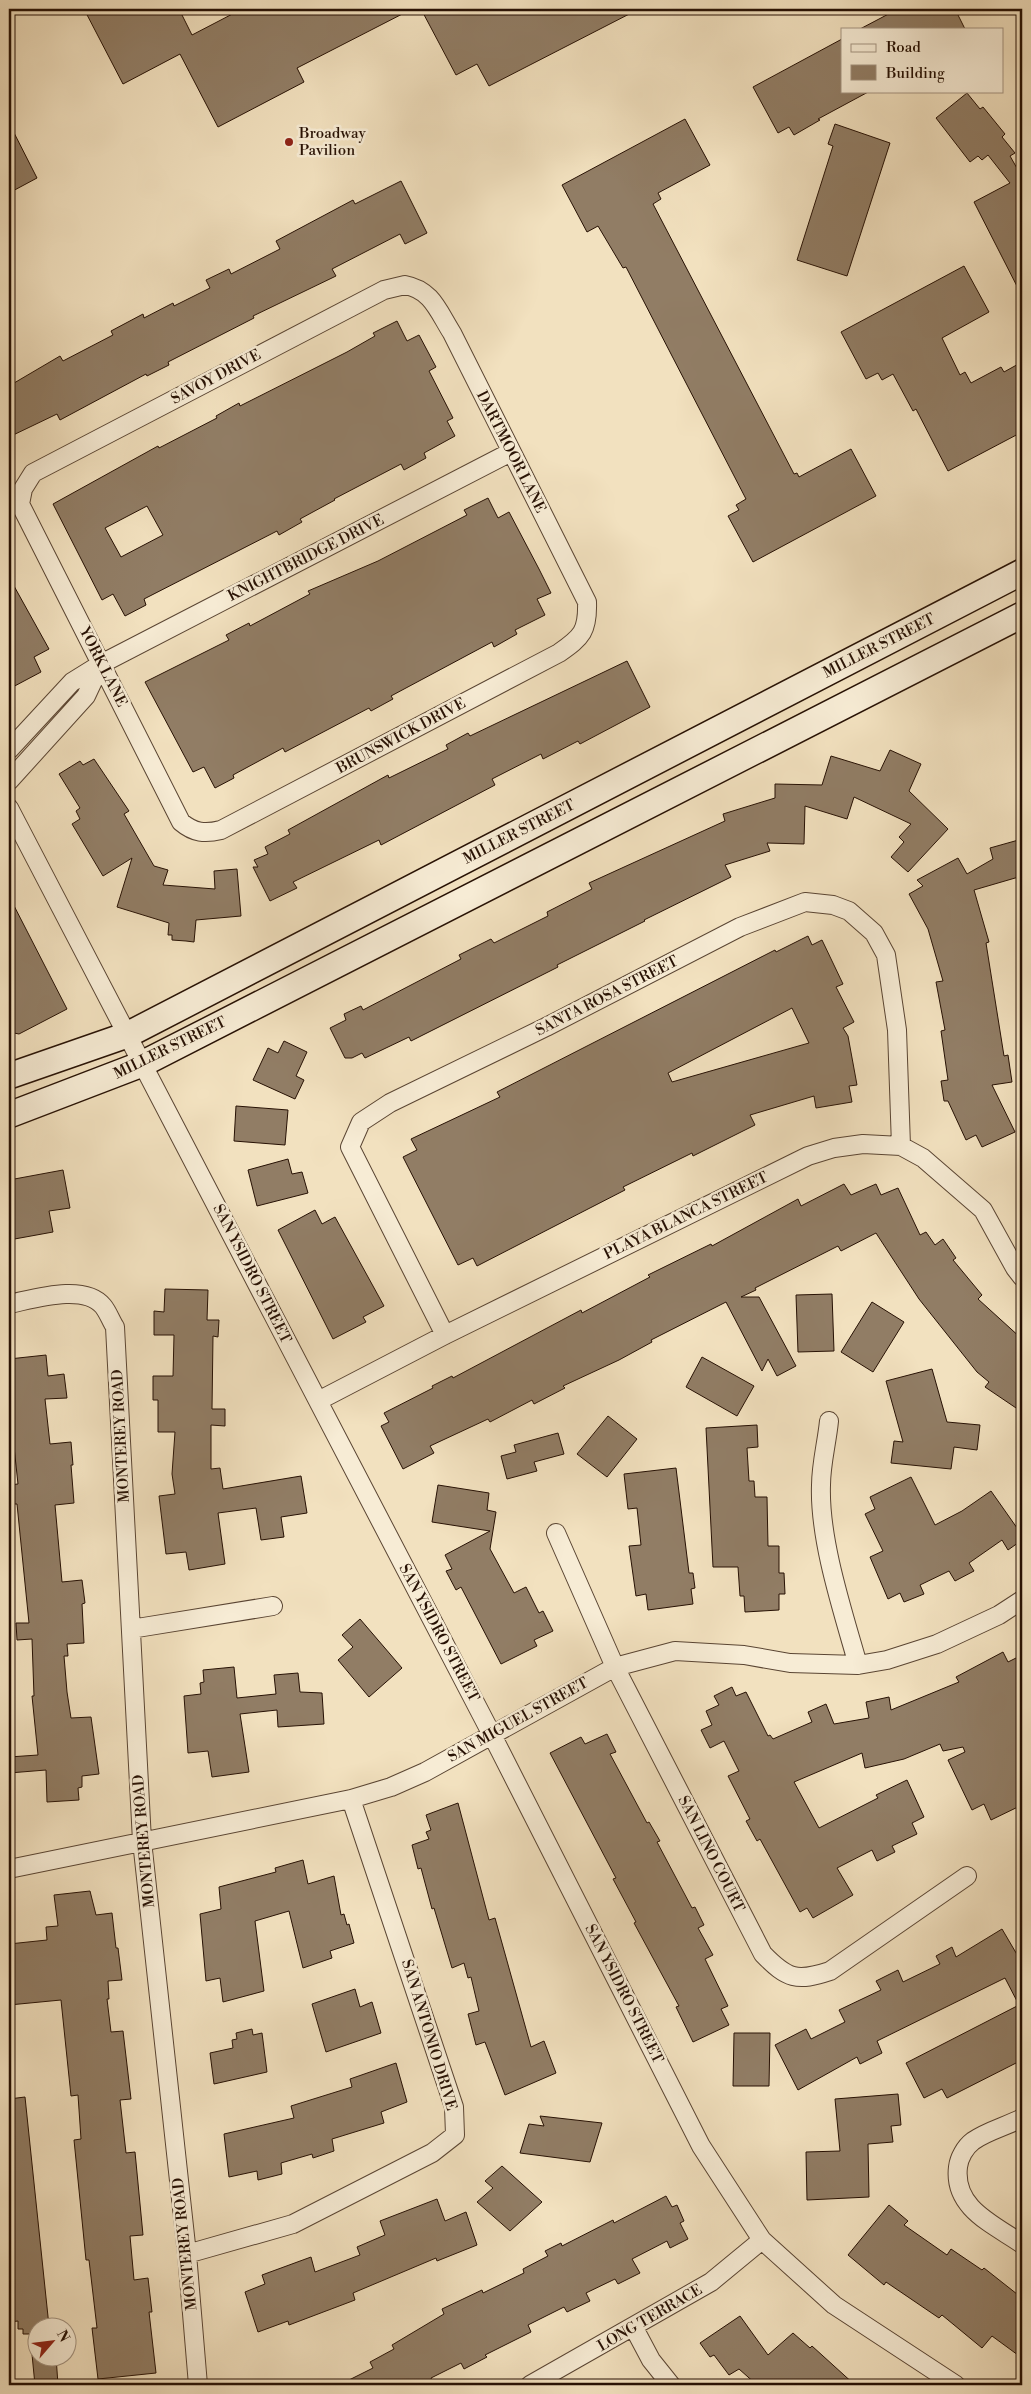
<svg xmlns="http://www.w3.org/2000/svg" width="1031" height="2394" font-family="'Libre Bodoni',serif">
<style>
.building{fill:#917d65;stroke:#271104;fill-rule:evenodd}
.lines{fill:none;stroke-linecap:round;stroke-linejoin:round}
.street-casing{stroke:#5a4533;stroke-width:20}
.secondary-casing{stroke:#271104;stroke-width:28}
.street{stroke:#f7ecd5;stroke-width:18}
.secondary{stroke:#f7ecd5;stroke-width:25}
.poi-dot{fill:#8f2418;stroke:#f7ecd5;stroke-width:2}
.labels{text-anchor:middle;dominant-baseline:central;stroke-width:5;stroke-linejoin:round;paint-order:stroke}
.poi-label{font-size:15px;fill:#271104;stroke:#f7ecd5;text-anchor:start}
.street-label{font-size:15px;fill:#271104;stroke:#f7ecd5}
</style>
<rect width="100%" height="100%" fill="#f2e1bf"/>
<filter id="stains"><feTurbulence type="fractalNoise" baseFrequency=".004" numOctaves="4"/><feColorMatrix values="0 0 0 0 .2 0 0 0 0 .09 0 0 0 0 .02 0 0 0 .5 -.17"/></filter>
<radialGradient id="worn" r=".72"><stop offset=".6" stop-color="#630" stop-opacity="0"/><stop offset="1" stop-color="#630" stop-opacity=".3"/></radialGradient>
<path class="building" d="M84,9H179L192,35L242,9H412L297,68L304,82L218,127L180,54L123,84Z
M421,9H639L489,86L477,64L456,75Z
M898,9H955L965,29H860Z
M842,39V91H870L818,119L820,120L794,135L789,127L778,133L753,87Z
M967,93L980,109L983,107L1005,134L1002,137L1015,153L1010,156L1022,177V296L974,202L1010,183L988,155L982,160L978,156L970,162L936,118Z
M685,119L710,165L658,193L661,199L653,204L794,474L797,473L799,477L851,449L876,496L753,562L728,516L739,510L736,505L746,499L626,267L623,268L598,226L587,232L562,185Z
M9,123L37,178L9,193Z
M835,124L890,143L847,276L797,260L833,146L828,144Z
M401,181L427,233L405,244L400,234L332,269L336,276L253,316L254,318L168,362L169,365L147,376L146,374L60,420L57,414L9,437V386L60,356L63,361L113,335L111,331L143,314L144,318L173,303L174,306L210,288L206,280L229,269L231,274L280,249L276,241L353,200L355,204Z
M964,266L989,312L942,338L960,375L965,372L971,383L1001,367L1004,372L1022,362V432L948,471L916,409L913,411L893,374L882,380L878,373L866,379L841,332Z
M397,321L407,341L419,335L436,367L429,371L453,418L447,421L455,436L424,453L426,458L404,470L401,464L334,499L335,500L300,519L302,522L279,535L277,531L144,599L146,605L125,616L113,594L102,600L53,504L158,446L159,448L217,418L216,416L239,403L240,406L347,352L375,336L373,333ZM147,506L163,535L121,557L105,528Z
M488,498L498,518L509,512L539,569L551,593L537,599L545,615L515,630L517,634L494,647L492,642L391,696L393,699L371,711L369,708L285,752L283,748L233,775L234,778L215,788L204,767L193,772L145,682L229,640L226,635L249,623L250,626L310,594L308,591L378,561L467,515L464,510Z
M9,577L49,649L34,657L41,672L9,689Z
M627,661L650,707L580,744L578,741L543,759L541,754L492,779L495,785L381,845L379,840L293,882L297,888L270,901L253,867H258L254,860L268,854L265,847L290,834L288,830L388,775L389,778L448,749L446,745L468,733L470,736Z
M890,750L921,764L909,791L948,829L908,872L891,857L904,842L899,837L911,824L854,797L847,819L805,806L804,844L767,843L770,851L725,865L731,877L644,920L645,921L557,965L558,967L411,1041L409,1037L365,1058L362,1053L352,1058H345L330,1028L346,1020L344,1014L361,1006L363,1010L461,959L459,955L491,939L494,943L548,916L547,912L592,889L589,883L725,821L723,814L775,798V784L822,785L831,756L880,771Z
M94,759L129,811L124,814L154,866L168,870L163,885L215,889L214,871L237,869L241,916L196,920L194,942L186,941L172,940V935H168L169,923L117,907L132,858L103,876L72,824L80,819L76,811L80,808L59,774L80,761L83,765Z
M1022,839V876L974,890L989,942L986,943L1004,1056L1008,1055L1012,1082L992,1085L1015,1132L982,1147L976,1135L966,1140L948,1101H944L941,1081L948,1080L941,1031L945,1030L936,982L943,981L928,929L909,894L923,886L917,880L958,858L967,874L993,859L990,848Z
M9,896L67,1009L19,1034L9,1032Z
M808,936L812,945L822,940L843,984L836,987L854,1022L843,1028L848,1036L857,1085L849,1086L852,1102L816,1108L814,1096L750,1115L755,1125L693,1156L692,1153L623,1187L625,1190L477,1266L473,1258L458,1265L403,1157L417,1150L411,1139L500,1097L497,1092L775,950L776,952ZM792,1008L809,1043L672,1082L668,1073Z
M284,1041L307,1052L296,1076L304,1080L295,1099L253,1080L268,1048L278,1053Z
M236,1106L288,1110L285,1145L234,1141Z
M288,1159L292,1174L302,1172L308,1193L257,1206L248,1170Z
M63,1170L70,1208L49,1211L53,1232L9,1240V1180Z
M844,1184L851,1195L876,1184L881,1195L898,1188L920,1235L926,1232L935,1245L943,1239L956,1258L953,1260L982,1295L978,1299L1022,1339V1412L985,1387L989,1382L977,1372L919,1299L876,1233L841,1251L838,1246L755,1288L756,1290L741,1297H759L796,1366L777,1376L768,1359L762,1371L726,1302L651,1340L652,1342L619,1360L563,1386L565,1388L534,1404L532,1400L490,1422L488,1419L430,1446L434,1453L403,1469L381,1426L389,1422L384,1413L433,1388L432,1386L452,1376L453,1378L581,1310L582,1313L650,1277L648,1275L711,1244L712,1246L798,1199L801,1206Z
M315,1210L322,1224L335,1217L384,1306L363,1317L366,1322L333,1339L278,1230Z
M165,1289L208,1290L207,1320H219L218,1337L213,1336L212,1409H225V1426L211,1425V1469L220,1468L223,1489L301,1476L307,1513L281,1517L284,1537L261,1540L256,1508L218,1513L225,1564L189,1570L186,1552L166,1554L159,1496L175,1494L172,1474L175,1432H158V1400H153V1376H173L174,1335H154V1311L164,1312Z
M832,1294L834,1351L798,1352L796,1295Z
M872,1302L904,1322L873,1372L841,1352Z
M46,1355L48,1376L64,1374L67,1398L45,1399L50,1444L71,1442L73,1465H71L74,1503L55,1505L62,1582L82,1580L85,1603L82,1604L84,1643L67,1644L68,1656H64L67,1692L71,1718L91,1717L99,1774L82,1776V1787L78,1788L79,1800L47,1802L46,1770L9,1773V1757L38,1755L32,1696H34L32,1639L17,1640L16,1623H29L17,1504H9V1485L18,1484L9,1400V1359Z
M702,1357L754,1386L737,1416L686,1387Z
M932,1369L947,1422L980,1425L977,1450L954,1447L951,1469L891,1463L894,1441L903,1442L886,1381Z
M608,1416L637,1439L607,1477L577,1454Z
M757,1425L758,1447L747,1448L749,1481H754L755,1497H767L768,1546H779V1573H784L785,1594H779V1610L745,1612L744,1596H740L738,1567H713L706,1428Z
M558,1433L564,1454L534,1462L537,1471L507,1479L501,1456L516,1452L514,1445Z
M676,1468L689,1573H693L695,1588L691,1589L693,1604L648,1610L646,1594L636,1596L629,1546L641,1545L637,1508L628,1509L624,1474Z
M911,1477L935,1525L962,1511L991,1491L1022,1535V1540L1008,1550L1002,1540L969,1563L974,1571L955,1581L949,1571L920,1585L924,1594L904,1602L900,1593L888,1599L870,1557L883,1551L865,1514L875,1509L870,1497Z
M438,1485L489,1493L487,1510L496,1512L490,1549L514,1593L526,1587L539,1613L543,1611L553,1631L534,1640L537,1646L501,1664L461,1587L456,1590L446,1571L452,1569L445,1555L490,1531L432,1522Z
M360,1619L402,1668L369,1697L338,1660L353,1647L342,1635Z
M1003,1652L1008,1662L1022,1655V1805L991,1820L984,1804L972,1810L948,1760L965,1752L963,1747L943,1751L940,1744L904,1759L865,1768L862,1753L794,1782L819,1828L878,1798L876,1795L907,1780L924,1817L912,1823L917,1834L892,1846L895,1852L877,1861L872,1850L837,1868L853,1895L813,1918L807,1908L800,1912L760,1839L757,1841L746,1821L750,1819L728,1776L739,1771L724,1741L710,1748L701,1730L712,1725L706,1711L719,1705L714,1696L732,1687L736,1696L746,1692L768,1736L770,1735L773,1739L812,1722L808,1712L826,1704L834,1724L869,1718L866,1702L889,1697L891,1710L959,1682L956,1677Z
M234,1667L237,1698L276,1694L274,1675L298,1673L300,1692L322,1693L324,1724L278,1727L277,1710L240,1714L249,1772L212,1777L208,1751L188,1753L184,1696L201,1694L200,1683L204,1682L203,1670Z
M607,1734L616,1752L610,1754L647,1823L649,1822L660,1841L657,1842L692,1908L695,1907L704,1925L698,1928L713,1955L705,1959L728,2006L721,2009L729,2025L693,2042L676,2007L679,2006L634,1923L636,1922L613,1879L616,1878L550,1753L581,1737L585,1744Z
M458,1803L489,1920L495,1918L531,2047L544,2041L556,2073L505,2095L485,2042L476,2045L468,2014L479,2011L471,1977L468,1978L464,1963L452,1968L434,1908L432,1909L421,1868L418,1869L412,1845L429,1839L426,1832L431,1830L426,1815Z
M303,1860L308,1884L334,1876L341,1915L344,1914L347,1925L349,1924L354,1943L330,1951L332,1958L303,1968L289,1911L255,1921L264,1991L223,2002L220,1978L206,1981L200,1914L221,1909L219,1887L276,1872L275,1868Z
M90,1891L96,1915L112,1913L116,1948H118L122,1980L108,1981L109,1999H107L111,2032L123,2031L131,2099L120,2100L126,2153L135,2152L143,2235L130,2236L134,2280L148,2278L152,2312H149L156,2373L98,2379L92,2328H97L89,2260H86L74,2140L81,2139L78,2095L71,2096L61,2000L9,2005V1944L47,1940L46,1927L58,1926L54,1895Z
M1002,1929L1022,1963V2060L947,2098L942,2089L924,2098L906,2063L1019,2005L1005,1978L877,2041L882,2053L860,2064L857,2057L798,2090L775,2045L806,2029L811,2039L845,2022L839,2010L881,1990L876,1981L898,1970L903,1982L940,1964L936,1956L952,1947L956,1957Z
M355,1989L360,2007L372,2002L381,2033L326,2052L312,2004Z
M252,2029L253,2035L262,2033L267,2072L214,2084L210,2053L233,2048L232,2040L237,2039L236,2033Z
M734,2033H770L769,2086H733Z
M396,2063L407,2102L381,2112L384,2123L332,2139L334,2151L313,2158L312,2154L281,2163L282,2174L258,2180L257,2171L229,2177L224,2134L294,2118L291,2106L352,2087L350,2079Z
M898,2094L901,2125L891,2126L893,2142L868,2144L869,2197L807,2200L806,2152L840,2151L835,2099Z
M25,2097L49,2326H38V2356H56L58,2385H35L30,2334H23V2329H18V2321L9,2322V2099Z
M540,2116L602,2123L590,2162L520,2153L529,2124L544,2126Z
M502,2166L542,2202L510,2231L477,2202L493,2188L485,2181Z
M666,2196L672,2207L677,2205L684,2221L680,2223L688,2239L670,2248L667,2241L632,2259L640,2273L618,2284L615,2279L586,2293L590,2301L567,2312L564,2307L528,2325L531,2332L485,2355L487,2357L464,2369L461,2363L431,2378L434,2385H339L373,2368L370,2362L394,2349L392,2345L444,2314L442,2309L482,2290L483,2293L524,2273L523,2269L548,2256L545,2251L561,2243L562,2246L613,2220L614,2223Z
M437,2199L445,2221L466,2212L477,2245L437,2261L436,2258L353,2293L355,2300L289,2325L288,2321L258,2332L245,2292L265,2284L262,2275L311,2257L315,2272L360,2255L357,2247L385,2235L380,2221Z
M889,2205L908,2221L904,2225L947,2255L951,2249L982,2270L984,2268L1022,2298V2358L992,2336L982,2348L942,2315L939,2318L886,2282L884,2285L848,2255Z
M740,2316L768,2355L793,2333L810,2348L812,2346L855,2385H757L739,2369L729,2375L714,2355L710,2357L700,2343Z"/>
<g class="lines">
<defs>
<path id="street" d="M405,285C432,290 438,311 452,333L587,602C588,631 582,637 559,653L221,830C205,834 194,833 181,822L20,504L23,489L33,473L384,290Z
M9,750L72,682L101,664L511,452
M9,781L86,696L101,664
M9,808L491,1733L701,2146L762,2240L834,2305L956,2385
M9,1304C34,1299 84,1283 103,1306C108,1312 111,1321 115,1327L142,1841L187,2254L198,2385
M445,1335L350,1147L361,1122L390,1103L546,1027L740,927L805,902L833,905L849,911L874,933L886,955L897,1030L901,1146
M318,1401L445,1335L808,1156L834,1148L863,1144L901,1146L923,1158L983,1210L1015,1268L1022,1277
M829,1421C827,1442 821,1464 821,1485C819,1540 843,1612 858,1665
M556,1533L615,1667L763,1954C787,1979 797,1982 830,1971L967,1876
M131,1629L273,1606
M9,1869L351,1799L391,1787L425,1772L615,1667L675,1651L744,1655L790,1663L858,1665L887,1660L937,1644L999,1615L1022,1600
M1022,2118C1007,2126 987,2131 973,2141C965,2147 959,2158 958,2167C953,2208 993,2224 1022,2244
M187,2254L293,2224L432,2153L455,2135L454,2107L351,1799
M634,2328L651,2360L671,2385
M530,2385L711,2282L762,2240"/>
<path id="secondary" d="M9,1076L127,1035L1022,572
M9,1115L142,1064L1022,615"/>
</defs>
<use href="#street" class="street-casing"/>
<use href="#secondary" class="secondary-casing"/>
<use href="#street" class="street"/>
<use href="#secondary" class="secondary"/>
</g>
<circle class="poi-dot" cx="289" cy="142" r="5"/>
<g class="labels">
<g class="poi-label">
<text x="299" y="133">Broadway<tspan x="299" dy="17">Pavilion</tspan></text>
</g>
<g class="street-label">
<text transform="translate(216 377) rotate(-28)">SAVOY DRIVE</text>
<text transform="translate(511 452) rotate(63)">DARTMOOR LANE</text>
<text transform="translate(306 558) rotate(-27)">KNIGHTBRIDGE DRIVE</text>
<text transform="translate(879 646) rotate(-27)">MILLER STREET</text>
<text transform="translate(103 667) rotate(63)">YORK LANE</text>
<text transform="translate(401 736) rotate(-28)">BRUNSWICK DRIVE</text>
<text transform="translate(519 832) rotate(-27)">MILLER STREET</text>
<text transform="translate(607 996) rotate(-27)">SANTA ROSA STREET</text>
<text transform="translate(170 1048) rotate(-26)">MILLER STREET</text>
<text transform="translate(686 1216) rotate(-26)">PLAYA BLANCA STREET</text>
<text transform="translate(252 1274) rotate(63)">SAN YSIDRO STREET</text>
<text transform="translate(121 1436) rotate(-93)">MONTEREY ROAD</text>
<text transform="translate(439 1633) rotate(62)">SAN YSIDRO STREET</text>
<text transform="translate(518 1720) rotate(-29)">SAN MIGUEL STREET</text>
<text transform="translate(144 1841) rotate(-95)">MONTEREY ROAD</text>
<text transform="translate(711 1854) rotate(63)">SAN LINO COURT</text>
<text transform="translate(624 1994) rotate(63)">SAN YSIDRO STREET</text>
<text transform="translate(429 2035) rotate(73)">SAN ANTONIO DRIVE</text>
<text transform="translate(185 2244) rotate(-96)">MONTEREY ROAD</text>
<text transform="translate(650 2318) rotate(-30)">LONG TERRACE</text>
</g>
</g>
<rect width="1031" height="2394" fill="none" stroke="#f2e1bf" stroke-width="30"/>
<rect x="10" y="10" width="1011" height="2374" fill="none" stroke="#271104" stroke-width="2.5"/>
<rect x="15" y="15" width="1001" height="2364" fill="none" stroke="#271104"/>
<rect x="841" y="28" width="162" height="65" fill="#f7ecd5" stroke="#a49481"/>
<rect x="851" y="44" width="25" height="8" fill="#f7ecd5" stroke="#a49481"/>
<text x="886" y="52" font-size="15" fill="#271104">Road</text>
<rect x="851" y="65" width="25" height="15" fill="#917d65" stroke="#a49481"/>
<text x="886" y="78" font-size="15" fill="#271104">Building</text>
<g transform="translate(52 2342) rotate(62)"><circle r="24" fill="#f7ecd5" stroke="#a49481"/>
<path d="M0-4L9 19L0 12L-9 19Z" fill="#8f2418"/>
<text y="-8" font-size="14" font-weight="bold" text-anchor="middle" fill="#271104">N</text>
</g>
<rect width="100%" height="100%" filter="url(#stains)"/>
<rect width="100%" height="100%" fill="url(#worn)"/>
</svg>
